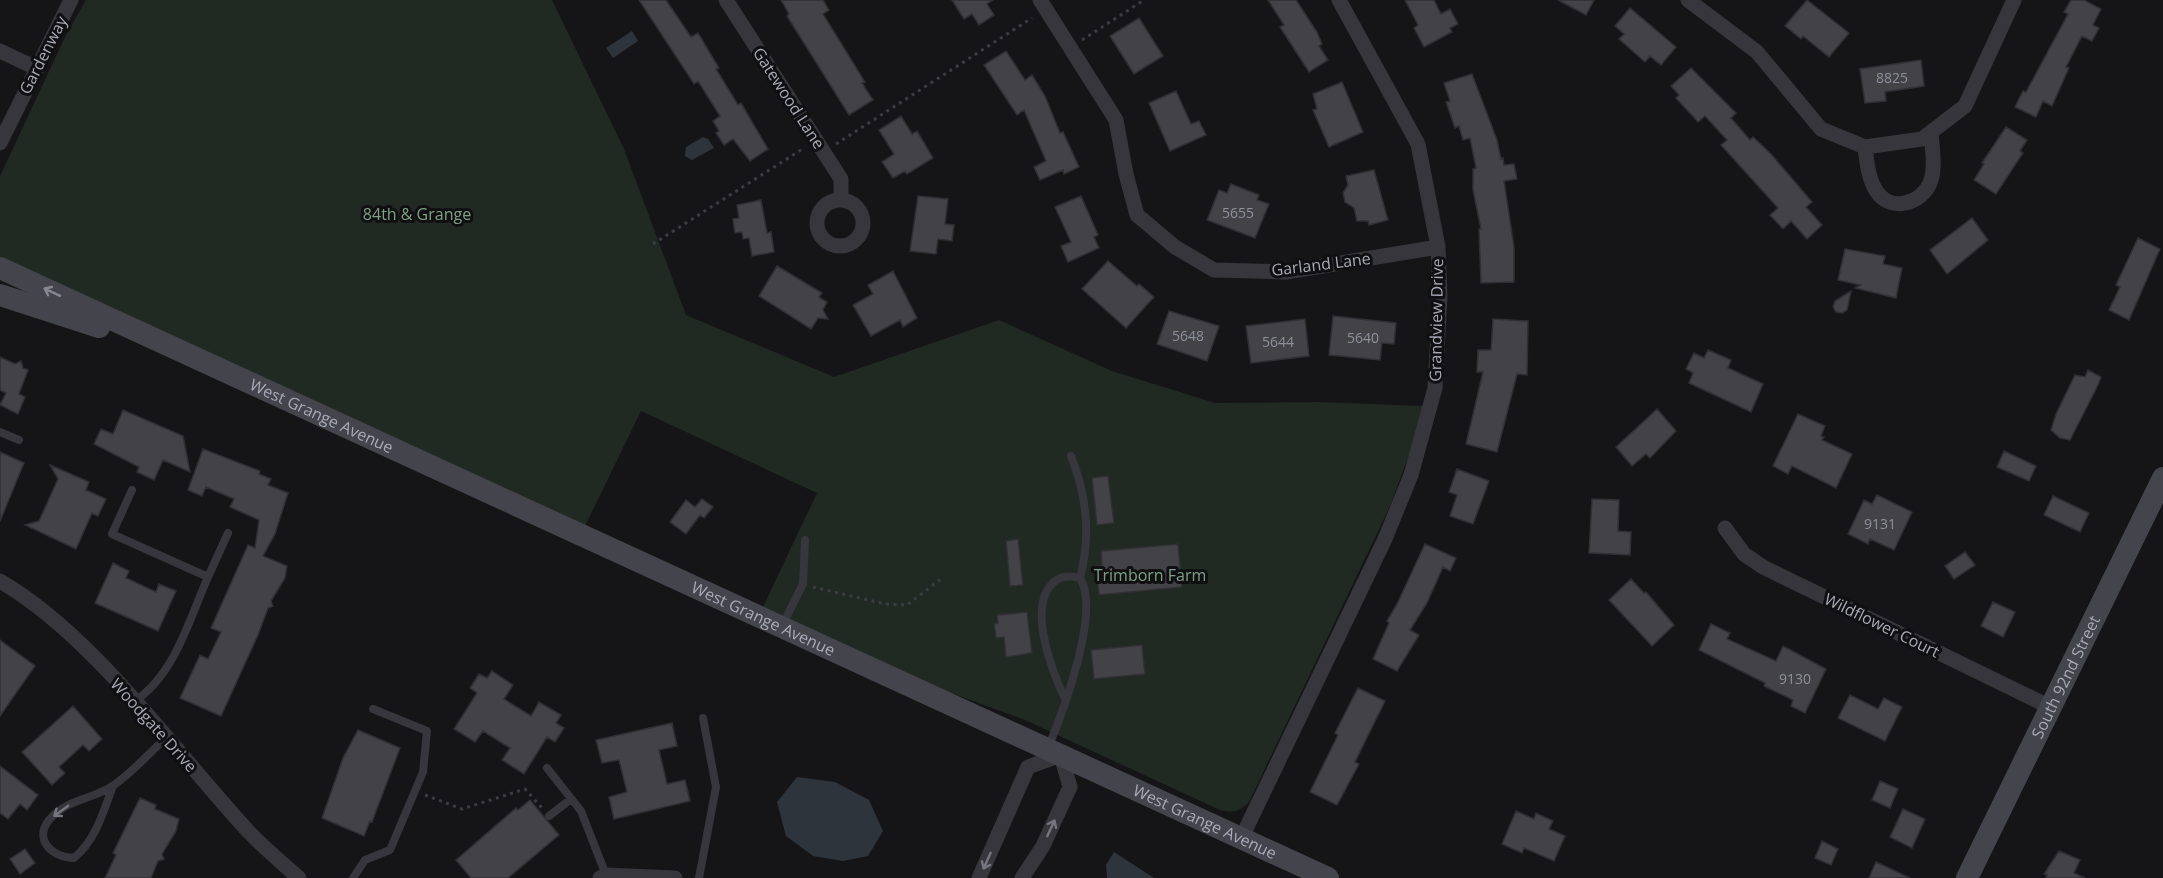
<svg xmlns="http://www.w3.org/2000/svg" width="2163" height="878" font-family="'Open Sans',sans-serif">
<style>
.green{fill:#212923}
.water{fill:#2e343c}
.building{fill:#424247;stroke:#302f33;stroke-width:1.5}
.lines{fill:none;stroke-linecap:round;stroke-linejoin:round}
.path{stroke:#3c3d43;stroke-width:3;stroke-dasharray:3 4.5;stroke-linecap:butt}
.lane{stroke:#36363c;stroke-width:8}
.street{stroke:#36363c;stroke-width:15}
.secondary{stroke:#44454c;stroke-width:22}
.oneway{stroke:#858791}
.oneway2{stroke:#75767f}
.labels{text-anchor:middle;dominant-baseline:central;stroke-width:6;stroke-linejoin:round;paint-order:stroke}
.number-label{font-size:14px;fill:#8e909a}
.street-label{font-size:16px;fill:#a8aab6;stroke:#101012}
.park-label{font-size:16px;fill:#7fa085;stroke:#101012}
</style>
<rect width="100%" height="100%" fill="#151517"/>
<path class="green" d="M86,0H552L624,149L686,315L834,377L999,320L1112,371L1215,403L1320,402L1423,406L1418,431L1390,506L1249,802C1239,812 1233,813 1220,810L1025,720L943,690L763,607L817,493L641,411L585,526L0,257V176L66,35Z"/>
<path class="water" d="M632,31L638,41L613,58L606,48Z
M703,137L708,139L714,148L692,160L685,156L686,147Z
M797,777L835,782L869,800L883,831L868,856L843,861L813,856L786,836L777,802Z
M1114,852L1154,878H1107L1106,865Z"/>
<path class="building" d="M639,0H666L691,37L698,33L719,68L716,69L738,105L741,103L768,149L750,161L733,139L724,145L716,133L719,131L713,121L720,116L698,81L694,84Z
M781,0H823L829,10L823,14L865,82L862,83L873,100L849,115L787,16L789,14Z
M952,0H993L987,4L994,15L979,25L972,14L964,19Z
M1268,0H1296L1317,32L1322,44L1319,46L1328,60L1309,72L1280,27L1284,25Z
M1405,0H1434L1441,14L1450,9L1458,24L1450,28L1452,32L1424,47L1414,28L1418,25Z
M1558,0H1594L1586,15Z
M1807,0L1849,33L1829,57L1803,36L1801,39L1785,26Z
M2071,0H2084L2101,9L2093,25L2099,28L2092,41L2082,36L2066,67L2069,68L2052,106L2043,101L2036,117L2015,107L2023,91L2026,92L2068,14L2064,12Z
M1630,8L1676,47L1661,65L1650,56L1645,62L1619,39L1624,34L1615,26Z
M1139,18L1163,56L1134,74L1110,36Z
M1006,51L1025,80L1032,75L1045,96L1060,133L1063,132L1079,167L1064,174L1063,170L1040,180L1034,167L1046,161L1024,110L1017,115L984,65Z
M1921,60L1924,86L1885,92L1886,101L1865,103L1860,69Z
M1691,68L1736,113L1731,118L1750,140L1753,137L1771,154L1812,202L1806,207L1822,225L1807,239L1791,221L1783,229L1770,215L1778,208L1721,145L1727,140L1705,116L1698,122L1676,98L1679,95L1671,86Z
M1472,74L1497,140L1501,159L1503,158L1504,165L1514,164L1517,179L1504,181L1514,247V282L1481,283L1479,229H1481L1473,190V169L1476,168L1470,138L1463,140L1459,126L1455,128L1446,102L1450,101L1444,83Z
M1342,82L1363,132L1329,147L1313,110L1317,109L1313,94Z
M1176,91L1191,124L1199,121L1206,135L1170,151L1149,103Z
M901,116L912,134L917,131L933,158L907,174L905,171L893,178L882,162L894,154L879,130Z
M2006,127L2027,140L2020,151L2023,153L1996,194L1974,180L1984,164L1982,163Z
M1374,170L1388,220L1369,225L1368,221H1357L1354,208L1345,202L1343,193L1348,185L1346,176Z
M1231,184L1259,195L1257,200L1269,204L1255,238L1207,220L1219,190L1227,193Z
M918,196L948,199L945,224L954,225L952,241L938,239L936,254L910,251Z
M1081,196L1098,235L1094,237L1099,248L1068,262L1061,246L1071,242L1055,207Z
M761,200L767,233L771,232L774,252L752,256L749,238L743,239L742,232L735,233L733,219L739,218L737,205Z
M1972,218L1988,240L1947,274L1930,250Z
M2138,238L2160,249L2129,320L2109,310L2120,287L2116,285Z
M1845,249L1885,256L1883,264L1902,268L1896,298L1855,288L1860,285L1838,280Z
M1108,261L1137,286L1139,284L1154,297L1126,328L1082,289Z
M777,266L822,293L819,297L827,302L823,310L828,319L818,318L811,329L759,296Z
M893,271L917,318L903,327L900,320L871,336L853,305L873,294L868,285Z
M1851,291L1847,310L1842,313L1836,312L1833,307L1835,301Z
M1169,311L1219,326L1207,361L1157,344Z
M1333,316L1396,323L1394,344L1382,343L1380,360L1329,355Z
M1305,319L1309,356L1251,363L1246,326Z
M1493,319L1528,321L1527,375L1517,374L1497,452L1466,444L1483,372H1477L1478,350H1491Z
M1708,350L1731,360L1728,368L1763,384L1751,412L1689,383L1693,373L1686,369L1694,353L1704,358Z
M0,357L15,364L21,361L23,368L28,370L19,394L25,397L18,414L0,405L6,393L0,390Z
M2088,370L2101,377L2098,385L2070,440L2060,438L2051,430L2056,414L2075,375L2085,377Z
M1657,409L1676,431L1650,458L1646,454L1632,466L1616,447Z
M123,410L183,436L190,472L163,460L154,480L137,472L139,467L94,444L101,429L113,434Z
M1798,414L1825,426L1821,436L1824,437L1822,440L1852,454L1836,488L1792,466L1788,474L1773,466Z
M203,449L260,471L259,474L271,479L268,485L288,493L275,534L263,556L287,566L285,578L271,601L273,606L268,608L258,635L221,716L180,698L200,655L208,659L221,632L211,628L248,545L255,548L259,520L230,507L234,499L206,487L202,496L188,490Z
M2004,451L2036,466L2029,481L1997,467Z
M0,452L24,463L0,521Z
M50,465L89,482L86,490L106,499L98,516L92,513L76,549L25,525L39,521L58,479Z
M1457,469L1489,481L1473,524L1450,516L1457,495L1449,492Z
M1108,476L1114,523L1097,525L1092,478Z
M1877,495L1912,512L1894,550L1870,539L1868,544L1848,534L1864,500L1872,504Z
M2053,496L2089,513L2080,532L2044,515Z
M702,499L713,507L704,518L700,515L686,534L670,522L686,500L695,507Z
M1592,499L1619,500L1618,531L1631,532L1630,555L1589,553Z
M1018,539L1023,585L1010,586L1006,541Z
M1178,544L1182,587L1099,595L1096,566H1102L1101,551Z
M1425,544L1456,558L1450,571L1443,567L1427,603L1410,630L1419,635L1397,671L1373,659L1389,623L1387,621L1397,604Z
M1965,552L1975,565L1954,579L1945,566Z
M113,563L129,571L126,578L156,592L159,584L176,591L158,631L95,603Z
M1631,579L1644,593L1646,592L1674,625L1652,646L1609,600Z
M1993,602L2015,612L2003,637L1981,626Z
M1027,612L1032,653L1006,657L1004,637L996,638L994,624L998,623L997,615Z
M1711,624L1730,633L1727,639L1776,661L1783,646L1826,669L1805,713L1791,706L1793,700L1764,686L1765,683L1699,650Z
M0,640L35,666L0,716Z
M1142,645L1145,674L1094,679L1091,650Z
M492,671L513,685L504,699L531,716L539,702L561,715L556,723L564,728L555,742L547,737L524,774L502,760L510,748L483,731L475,742L454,729L477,693L470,688L479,674L487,678Z
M1358,688L1385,701L1355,762L1359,764L1337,805L1310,792L1338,735L1335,733Z
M1850,695L1878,709L1884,698L1902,707L1885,741L1838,718Z
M73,706L102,739L89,751L83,745L59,767L65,773L52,785L22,752Z
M672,723L677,746L659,750L667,784L685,780L690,801L614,819L609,797L627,792L619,760L602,763L596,740Z
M358,730L400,748L372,822L370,821L364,836L322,818L343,758Z
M0,766L38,795L27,810L20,804L8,819L0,813Z
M1880,781L1898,789L1890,808L1872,800Z
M140,798L156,805L155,809L179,819L176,831L162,854L164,859L158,861L151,878H105L116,855L113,853Z
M530,800L559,835L508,878H471L456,860L516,808L518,810Z
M1903,809L1925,819L1912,848L1890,837Z
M1516,811L1534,819L1536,813L1553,821L1549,829L1565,836L1554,861L1524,848L1522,853L1502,844Z
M1822,841L1838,849L1831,865L1815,858Z
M25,849L35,863L20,874L10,859Z
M2059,851L2080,860L2074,873L2085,878H2046L2047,875L2044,874Z
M1876,862L1910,878H1869Z"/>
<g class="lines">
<path class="path" d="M1082,40L1144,0
M836,144L1032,18
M653,244L804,148
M813,587L885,604L907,605L941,579
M425,795L462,809L525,789L542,808"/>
<path class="lane" d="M0,432L19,440
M1071,456C1087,497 1091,535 1080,578
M132,490L112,534L208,577L228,533
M782,626L803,584L805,540
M135,701C175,674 189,620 208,577
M1048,748C1063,712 1101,611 1080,578C1067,575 1059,576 1051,585C1028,610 1053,674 1066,701
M547,768L581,811L606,875
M113,786C103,812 96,840 74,858C53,858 33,840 49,820C66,799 95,799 114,785C133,772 149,753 166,738
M549,816L571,799
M353,878L365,860L390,850L423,772L427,731L373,709
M699,878L716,787L703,718"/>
<path class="street" d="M726,0L841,179V199
M1040,0L1116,120L1126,174L1137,215L1175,247L1214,270L1286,272L1438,247
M1688,0L1757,52L1821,129L1865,147L1922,139L1965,106L2014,0
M0,51L36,68
M0,143L71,0
M1865,147C1867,162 1868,179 1877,192C1891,213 1922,203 1930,183C1936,168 1932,148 1931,132
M817 223a23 23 0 1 1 46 0a23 23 0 1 1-46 0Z
M1725,528L1744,554L1763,567L2050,707
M0,581C93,635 175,752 248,831C264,848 282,863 299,878
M1242,837L1385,539L1411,475L1435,388L1440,296L1438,247L1418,144L1339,0
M600,878L606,875L675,878
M979,878L1028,767L1061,755L1070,787L1043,846L1022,878"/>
<g class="secondary">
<path id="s1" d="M0,268L1328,878"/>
<path d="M0,295L99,327"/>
<path id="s2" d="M1967,878L2163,478"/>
</g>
</g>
<defs><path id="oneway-shaft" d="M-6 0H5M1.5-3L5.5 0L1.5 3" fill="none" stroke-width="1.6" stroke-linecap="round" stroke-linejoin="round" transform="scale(1.5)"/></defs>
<use class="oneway" href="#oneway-shaft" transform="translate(52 292) rotate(-155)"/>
<g class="oneway2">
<use href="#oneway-shaft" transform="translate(61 811) rotate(144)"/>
<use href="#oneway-shaft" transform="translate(1051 828) rotate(-65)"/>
<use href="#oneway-shaft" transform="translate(987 861) rotate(114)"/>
</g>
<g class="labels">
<g class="number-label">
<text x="1892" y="77">8825</text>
<text x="1238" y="212">5655</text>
<text x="1188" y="335">5648</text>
<text x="1363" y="337">5640</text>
<text x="1278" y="341">5644</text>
<text x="1880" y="523">9131</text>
<text x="1795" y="678">9130</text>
</g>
<g class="street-label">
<text transform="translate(43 55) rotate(-63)">Gardenway</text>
<text transform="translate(789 98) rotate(57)">Gatewood Lane</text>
<text transform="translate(1321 264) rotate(-7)">Garland Lane</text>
<text transform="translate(1436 320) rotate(-89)">Grandview Drive</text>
<text stroke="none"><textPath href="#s1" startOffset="354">West Grange Avenue</textPath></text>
<text stroke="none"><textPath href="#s1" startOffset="840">West Grange Avenue</textPath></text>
<text transform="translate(1882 625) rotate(26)">Wildflower Court</text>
<text stroke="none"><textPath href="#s2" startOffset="224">South 92nd Street</textPath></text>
<text transform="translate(154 725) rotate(48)">Woodgate Drive</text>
<text stroke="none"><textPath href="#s1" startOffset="1326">West Grange Avenue</textPath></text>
</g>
<g class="park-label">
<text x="417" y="214">84th &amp; Grange</text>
<text x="1150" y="575">Trimborn Farm</text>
</g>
</g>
</svg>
